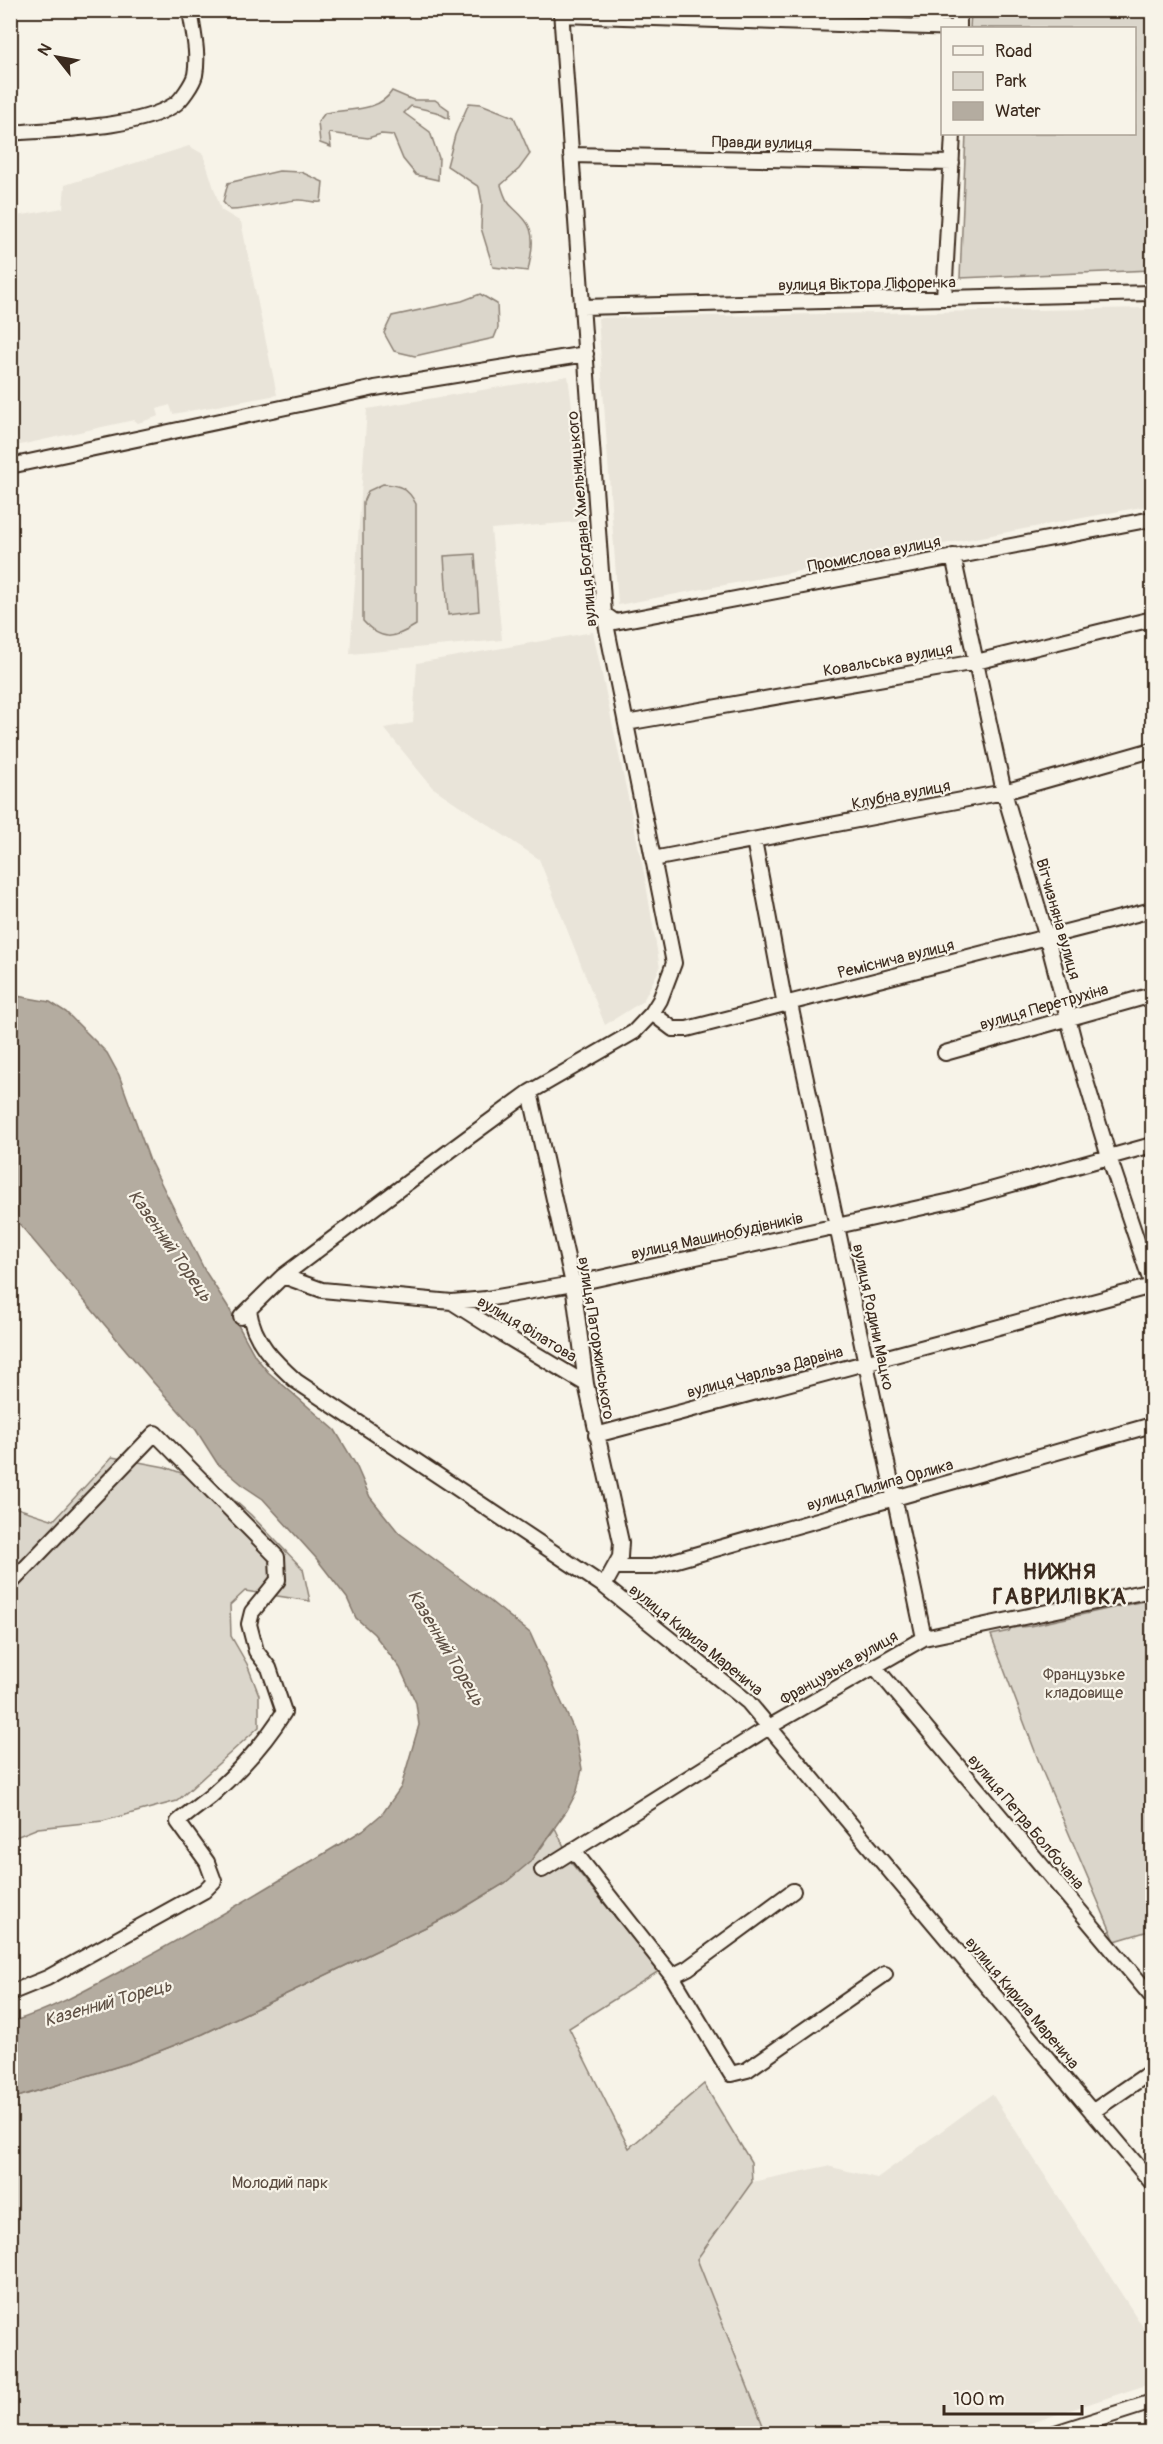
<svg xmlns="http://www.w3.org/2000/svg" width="1163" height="2444" font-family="Pangolin,sans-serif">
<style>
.built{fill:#e9e4d9}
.green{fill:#dbd6cb;stroke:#8b8074;stroke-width:1.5}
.water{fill:#b4aca0;stroke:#84786c;stroke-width:1.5}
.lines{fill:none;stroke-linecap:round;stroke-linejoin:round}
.minor-casing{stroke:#3b2a1e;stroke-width:18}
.minor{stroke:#f7f3e8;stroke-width:14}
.labels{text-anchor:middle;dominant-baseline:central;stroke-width:4.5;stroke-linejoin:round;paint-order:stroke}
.street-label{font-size:16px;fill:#3b2a1e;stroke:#f7f3e8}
.park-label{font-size:16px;fill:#5b4c41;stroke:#f7f3e8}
.water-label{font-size:18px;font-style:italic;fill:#5f5145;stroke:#f7f3e8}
.district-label{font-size:22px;font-weight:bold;letter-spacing:1.5px;fill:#3b2a1e;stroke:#f7f3e8}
</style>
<rect width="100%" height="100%" fill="#f7f3e8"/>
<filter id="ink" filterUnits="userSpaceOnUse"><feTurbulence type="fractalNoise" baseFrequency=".0167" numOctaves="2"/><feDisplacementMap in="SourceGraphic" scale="12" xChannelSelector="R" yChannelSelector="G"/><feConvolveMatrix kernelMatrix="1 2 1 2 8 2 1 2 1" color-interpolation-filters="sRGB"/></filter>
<g filter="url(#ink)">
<path class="built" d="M189,146L203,154L221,210L241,222L277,395L173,414L170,405L157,409L159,416L138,423L134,420L11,447V217L63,208L65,185Z
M1152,308V505L618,605L598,318Z
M568,376L587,521L491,529L502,640L350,654L367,409Z
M593,632L645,878L660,968L643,1001L605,1025L539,859L432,787L384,728L413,723L417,663Z
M992,2094L1152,2341V2383L1001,2433H766L697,2259L752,2182L827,2166L877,2178Z"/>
<path class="green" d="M971,11H1152V270L960,278L966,134H1134V28H970Z
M392,91L413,100H435L449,110V119L436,112L411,106L404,113L430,132L439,158L438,180L416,175L403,159L393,135L381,134L368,138L329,133L331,147L320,143L318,122L325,113C348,108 378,113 392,91Z
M469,103L481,104L514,117L530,154L519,169L501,185C508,209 511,203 525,220C537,234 531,255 528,271L493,267L481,228L482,202L479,187L447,166L455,135Z
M279,171L301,172L323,182L321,202C312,203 305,199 297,200C274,202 253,210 230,210L223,202L228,183Z
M480,294L497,304L498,328L494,338L415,356L394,351L384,333L392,316L462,301Z
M383,484C400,485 408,488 416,504V625C394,639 382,642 363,621V502L368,491Z
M475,554L479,611L448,615L444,556Z
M112,1457L165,1467L219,1487L251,1515L303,1569L310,1601L245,1591L230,1605L231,1636L247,1664L259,1695V1727L177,1801L103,1821L38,1828L11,1839V1506L54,1520Z
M1144,1601L1152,1611V1930L1115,1941L1044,1775L991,1635L1009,1631L1011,1628L1030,1626Z
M555,1828L573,1865L659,1971L569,2028L629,2148L704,2084L751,2162L752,2182L697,2259L766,2433L11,2434V2099L129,2063L203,2034L457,1912L505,1883L541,1848Z"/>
<path class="water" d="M17,996L50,1002L66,1012L107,1053L119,1075L150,1161L205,1271L227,1305L255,1356L268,1372L335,1430L356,1465L370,1497L399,1533L480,1593L530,1633L575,1732L582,1769L577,1791L567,1810L530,1862L505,1883L457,1912L203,2034L129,2063L11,2099V2022C54,2009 95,1985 134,1964C212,1922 287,1876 363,1830L383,1813L401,1787L419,1725L416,1703L400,1668L374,1634L356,1618L347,1598L316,1558L263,1499L245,1487L217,1463L196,1430L153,1382L11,1214L10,997Z"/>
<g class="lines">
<defs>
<path id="minor" d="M561,15L959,28
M959,28V10
M10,133C56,129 136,129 174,105C181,101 193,83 195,75C199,54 193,31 190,10
M571,155L952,163
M944,298L953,134
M582,307L1152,293
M10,466L375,388L586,354
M953,556L1004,792L1047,938L1075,1045L1109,1157L1152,1285
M604,614L615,622L1152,519
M626,723L976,662L1152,619
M754,840L785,1005
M653,859L1004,792L1152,750
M790,1004L924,1638
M652,1013L673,1029H687L1152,910
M945,1053L1152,995
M530,1092L573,1284L586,1384L621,1542L620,1557L604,1586
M283,1276L322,1290L452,1302L486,1299L573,1284L951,1201L1152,1145
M452,1302L499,1332L586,1384
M249,1310C253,1341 274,1361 296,1381L604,1586L748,1702L1152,2183
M241,1317L283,1276L455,1147L530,1092L634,1032L652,1013L660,1000L674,963L604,614L561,10
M596,1435L1152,1286
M615,1567H652L1152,1425
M10,1584L155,1433L277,1557L278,1580L252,1612L249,1624L256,1651L269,1668L284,1712C265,1743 238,1772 211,1796C200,1805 188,1813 178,1822L207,1862L214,1881L204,1891L47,1978L10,1993
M875,1667L1152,1997
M573,1850L672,1976L688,1968L793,1891
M542,1870L769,1727L924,1638L1152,1590
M672,1976L731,2074L747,2070L885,1974
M1092,2112L1152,2071
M1052,2434L1152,2402"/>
</defs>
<use href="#minor" class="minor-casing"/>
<use href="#minor" class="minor"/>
</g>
</g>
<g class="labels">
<g class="street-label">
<text transform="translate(762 143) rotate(1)">Правди вулиця</text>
<text transform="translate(867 284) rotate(-1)">вулиця Віктора Ліфоренка</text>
<text transform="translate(582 519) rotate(-95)">вулиця Богдана Хмельницького</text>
<text transform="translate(874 554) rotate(-11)">Промислова вулиця</text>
<text transform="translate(888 660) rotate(-10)">Ковальська вулиця</text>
<text transform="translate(901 795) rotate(-11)">Клубна вулиця</text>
<text transform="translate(1058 919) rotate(74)">Вітчизняна вулиця</text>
<text transform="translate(896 959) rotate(-14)">Реміснича вулиця</text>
<text transform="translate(1044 1007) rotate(-16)">вулиця Перетрухіна</text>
<text transform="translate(717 1236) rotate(-12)">вулиця Машинобудівників</text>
<text transform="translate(873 1317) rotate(78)">вулиця Родини Мацко</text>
<text transform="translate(527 1329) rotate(31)">вулиця Філатова</text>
<text transform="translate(596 1338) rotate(81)">вулиця Паторжинського</text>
<text transform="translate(765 1372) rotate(-15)">вулиця Чарльза Дарвіна</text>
<text transform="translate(880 1485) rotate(-16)">вулиця Пилипа Орлика</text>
<text transform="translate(696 1640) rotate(39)">вулиця Кирила Маренича</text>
<text transform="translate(839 1668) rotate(-30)">Французька вулиця</text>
<text transform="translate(1026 1822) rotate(50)">вулиця Петра Болбочана</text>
<text transform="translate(1022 2003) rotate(50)">вулиця Кирила Маренича</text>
</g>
<g class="park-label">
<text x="1084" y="1675">Французьке<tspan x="1084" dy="18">кладовище</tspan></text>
<text x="280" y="2183">Молодий парк</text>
</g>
<g class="water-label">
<text transform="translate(170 1246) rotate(55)">Казенний Торець</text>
<text transform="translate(446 1648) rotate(59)">Казенний Торець</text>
<text transform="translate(108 2003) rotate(-16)">Казенний Торець</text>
</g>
<g class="district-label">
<text x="1060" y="1572">НИЖНЯ<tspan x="1060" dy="25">ГАВРИЛІВКА</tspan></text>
</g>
</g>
<rect width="1163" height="2444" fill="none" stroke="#f7f3e8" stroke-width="36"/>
<rect x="18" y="18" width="1127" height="2408" fill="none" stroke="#3b2a1e" stroke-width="2" filter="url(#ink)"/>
<rect x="941" y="27" width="195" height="108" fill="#f7f3e8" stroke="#aca397" stroke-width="1.5"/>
<rect x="953" y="46" width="30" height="9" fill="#f7f3e8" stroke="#aca397" stroke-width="1.5"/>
<text x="995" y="57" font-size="18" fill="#3b2a1e">Road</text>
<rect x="953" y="72" width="30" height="18" fill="#dbd6cb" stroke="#aca397" stroke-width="1.5"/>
<text x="995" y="87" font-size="18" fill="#3b2a1e">Park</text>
<rect x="953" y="102" width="30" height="18" fill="#b4aca0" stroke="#aca397" stroke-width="1.5"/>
<text x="995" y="117" font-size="18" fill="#3b2a1e">Water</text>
<g transform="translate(57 57) rotate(301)" stroke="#f7f3e8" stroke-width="4.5" paint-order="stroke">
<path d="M0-4.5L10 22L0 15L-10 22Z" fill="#3b2a1e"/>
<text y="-9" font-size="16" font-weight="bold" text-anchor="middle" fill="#3b2a1e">N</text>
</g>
<path d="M944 2405v9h138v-9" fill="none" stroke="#3b2a1e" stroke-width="3"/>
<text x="953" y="2405" font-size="18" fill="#3b2a1e" stroke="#f7f3e8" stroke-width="4.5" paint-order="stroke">100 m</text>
</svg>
